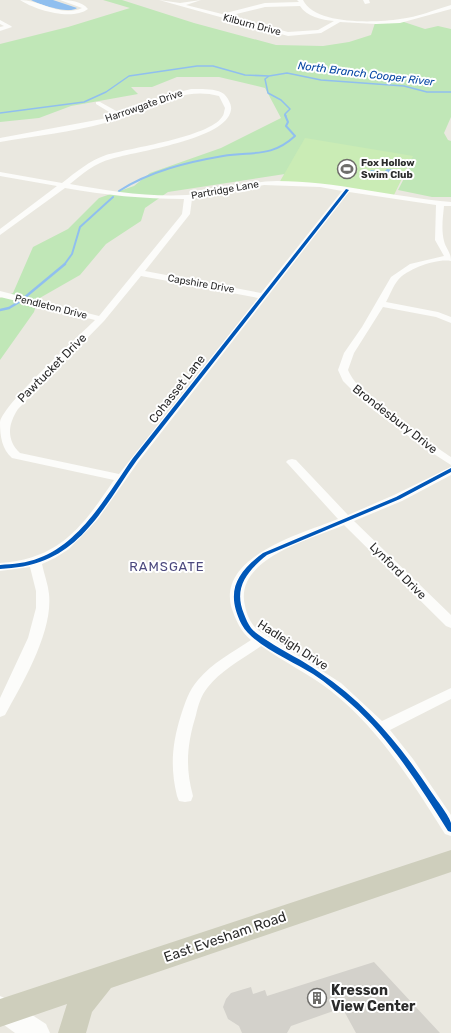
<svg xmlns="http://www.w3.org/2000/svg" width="451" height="1033" font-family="Rubik,sans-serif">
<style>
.green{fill:#c0e7b7}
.pitch{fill:#caecb5}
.water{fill:#90bfef}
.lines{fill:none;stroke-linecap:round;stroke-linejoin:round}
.stream-far2{stroke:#90bfef;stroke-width:1.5}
.stream-far1{stroke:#90bfef;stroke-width:2}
.stream{stroke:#90bfef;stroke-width:2.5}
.building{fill:#d3d1cb}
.street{fill:#fcfcfa;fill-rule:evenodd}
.secondary{fill:#fcfcfa;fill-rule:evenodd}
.primary{fill:#cecebc;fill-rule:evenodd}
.cycleway-casing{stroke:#fff;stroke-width:2}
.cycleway{fill:#0057b8;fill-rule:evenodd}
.labels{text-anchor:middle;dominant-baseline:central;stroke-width:4;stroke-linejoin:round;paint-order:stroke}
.far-street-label{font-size:10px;fill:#2b2b2b;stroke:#fff}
.far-poi-label{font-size:10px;font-weight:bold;fill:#2b2b2b;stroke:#fff;text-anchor:start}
.far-water-label{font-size:11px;font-style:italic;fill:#0747a4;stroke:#fff}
.street-label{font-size:12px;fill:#2b2b2b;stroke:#fff}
.neighbourhood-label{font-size:13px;letter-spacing:1px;fill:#4c497e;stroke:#fff}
.near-street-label{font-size:14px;fill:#2b2b2b;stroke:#fff}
.near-poi-label{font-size:14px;font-weight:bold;fill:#2b2b2b;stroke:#fff;text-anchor:start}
</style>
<rect width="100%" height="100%" fill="#eae8e0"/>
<path class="green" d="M103,0H122L194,23L276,45L323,46L349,42L371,35L375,23L401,21L425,29L438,26L451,29V117L444,133L448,140L451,141V197H432L398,190L412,163L386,152L298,172L168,192L145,208L141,221L106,244L80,275L38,299L34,312L0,360V298L13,293L33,247L68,229L99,198L134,186L150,173L221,148L281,118L265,88L219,77H177L152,87H131L138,94L71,106L39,118L0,122V44L68,27L130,8Z"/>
<path class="pitch" d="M305,138L413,156L393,197L320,185L279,183Z"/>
<path class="water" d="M31,0H53L77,8C69,14 40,5 31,0Z
M387,169L396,170L390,178L368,174L371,170L384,172Z"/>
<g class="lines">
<path class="stream-far2" d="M269,76L265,79L268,93L281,100L290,109L285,114L286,116
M0,113L84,102L106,92L129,76L197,66H213L245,75L269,76L287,73L321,80L404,86L427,92H451"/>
<path class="stream-far1" d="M119,191C150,171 188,162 223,156C253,151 271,158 295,136L286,126L288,122L285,115
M64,265L72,254L80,227L113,197"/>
<path class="stream" d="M24,298L65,264
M0,310L9,308L19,302"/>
</g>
<path class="building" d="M374,962L440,1033H356L344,1011L339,1009L291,1026L287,1033H242L239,1026L228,1019L223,1007L226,999L231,993L251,987L253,994L265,990L267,996Z"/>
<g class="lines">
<path class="street" d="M20,0C42,0 60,18 82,8L60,0C69,0 82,1 88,9C72,21 35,10 20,0Z
M159,0L180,3L201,0L186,5L222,14L265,3L299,2L297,0H303C315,25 375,23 400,19C418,17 434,10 451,5V9L400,23L376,24L340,22L321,33L288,36ZM300,6C306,16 322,20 334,21L318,30L288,32L228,16L265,7Z
M363,0H369L370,3L365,4Z
M0,20L11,26L12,27L0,31V27L4,26L0,24Z
M191,89C201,89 216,88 224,94C228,98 232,105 231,110C226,140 136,151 111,159C95,163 82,174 70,184C108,191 147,197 187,195C217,193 246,181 277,181C335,181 393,197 451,202V206H444C443,217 441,229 444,241C446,249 451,252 451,261C437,258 407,269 398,280C393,286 390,295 386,302L438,312L451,317V323L436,317L383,307L354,353L348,370C360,399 424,438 451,457V465L423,447L368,406L343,381L338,370L344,353L362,327L391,277L410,264L444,256L435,240L436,205L349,192L139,461L98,519L69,549L55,558L42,564C44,574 48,584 49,594C53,632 23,682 5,715L0,717V698L28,638L36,608V591L30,567L0,571V563C60,559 83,526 114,480L12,458C2,449 0,437 0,422C5,402 76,339 95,320L0,297V291L99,316L179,218L182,214L184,199C143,199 105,195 65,188L0,235V229L57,186L0,176V172L62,183C76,172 89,161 106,155C130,148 209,137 222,117C224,115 224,111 225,108L219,96C179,85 142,113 105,123C71,132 35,136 0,142V138L102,119L114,115L96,104V102H100L120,113L172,94ZM264,185L320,187L342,191L261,293L145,271L190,214L192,199ZM141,276L258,298L119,474L20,453C6,440 8,424 18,409L104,321Z
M292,459L296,460L348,515L394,495L451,467V475L402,501L354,521L451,615V628L446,626L344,525C311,539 233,559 245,606C247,616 251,624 258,630L341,683L382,721L451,688V699L390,730L413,759L451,815V836L445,834C413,783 379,729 331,691C309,674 284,662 261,646C243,659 221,670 208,687C201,695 198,706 196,715C187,744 185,767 193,796L191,801L185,802L179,801L177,796C170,767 172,744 181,715C185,703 189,690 198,680C212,663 233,652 251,640C241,632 235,619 231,606C219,555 304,533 338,519L288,464L286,462L288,460Z"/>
<path class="secondary" d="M0,996L9,1000L46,1024L50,1033H15L0,1022Z"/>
<path class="primary" d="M451,850V872L111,988L92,1012L86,1033H58L67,1004L0,1027V999Z"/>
<defs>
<path id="cycleway" d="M346,189L349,190L137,460C111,496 88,543 45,560C31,566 15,568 0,569V565C13,564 27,563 39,558C82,542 108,493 133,458Z
M451,468V472L400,499L267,555C247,571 233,588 244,614C246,619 248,624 251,628C255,633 262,637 268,641C284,652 303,660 319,672C367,704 400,745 432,793C436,799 450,817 451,823C451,826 451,830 451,832L448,831C421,788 390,738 351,704C339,694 327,683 313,674C294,662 253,645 242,625C225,592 236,573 263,553L396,497Z"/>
</defs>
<use href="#cycleway" class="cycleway-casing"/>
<use href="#cycleway" class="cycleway"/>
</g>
<defs>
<symbol id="stadium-ring" viewBox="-11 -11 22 22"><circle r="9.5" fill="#fff" stroke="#6e6d6a" stroke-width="1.5"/><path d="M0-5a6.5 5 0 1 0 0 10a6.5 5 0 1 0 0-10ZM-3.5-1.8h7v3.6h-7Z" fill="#6e6d6a"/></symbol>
<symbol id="building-ring" viewBox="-11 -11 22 22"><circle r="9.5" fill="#fff" stroke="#6e6d6a" stroke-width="1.5"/><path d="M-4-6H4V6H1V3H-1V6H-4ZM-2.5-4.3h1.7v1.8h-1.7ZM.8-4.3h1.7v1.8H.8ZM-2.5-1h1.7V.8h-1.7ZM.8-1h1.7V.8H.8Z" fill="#6e6d6a"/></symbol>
</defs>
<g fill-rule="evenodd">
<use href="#stadium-ring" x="336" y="158" width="22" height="22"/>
<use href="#building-ring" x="306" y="987" width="22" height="22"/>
</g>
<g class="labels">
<g class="far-street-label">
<text transform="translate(252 25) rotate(15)">Kilburn Drive</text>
<text transform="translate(144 106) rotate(-19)">Harrowgate Drive</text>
<text transform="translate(225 190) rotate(-10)">Partridge Lane</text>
<text transform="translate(201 284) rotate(10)">Capshire Drive</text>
<text transform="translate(51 307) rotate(14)">Pendleton Drive</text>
</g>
<g class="far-poi-label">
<text x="361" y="163">Fox Hollow<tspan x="361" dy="12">Swim Club</tspan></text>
</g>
<g class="far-water-label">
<text transform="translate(366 74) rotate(7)">North Branch Cooper River</text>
</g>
<g class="street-label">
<text transform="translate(52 368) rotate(-45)">Pawtucket Drive</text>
<text transform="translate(177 389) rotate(-52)">Cohasset Lane</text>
<text transform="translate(395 419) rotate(38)">Brondesbury Drive</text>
<text transform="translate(398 571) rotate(45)">Lynford Drive</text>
<text transform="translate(293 645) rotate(33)">Hadleigh Drive</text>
</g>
<g class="neighbourhood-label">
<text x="167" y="566">RAMSGATE</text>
</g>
<g class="near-street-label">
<text transform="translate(225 937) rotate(-19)">East Evesham Road</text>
</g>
<g class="near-poi-label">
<text x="331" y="990">Kresson<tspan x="331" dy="16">View Center</tspan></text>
</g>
</g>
</svg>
